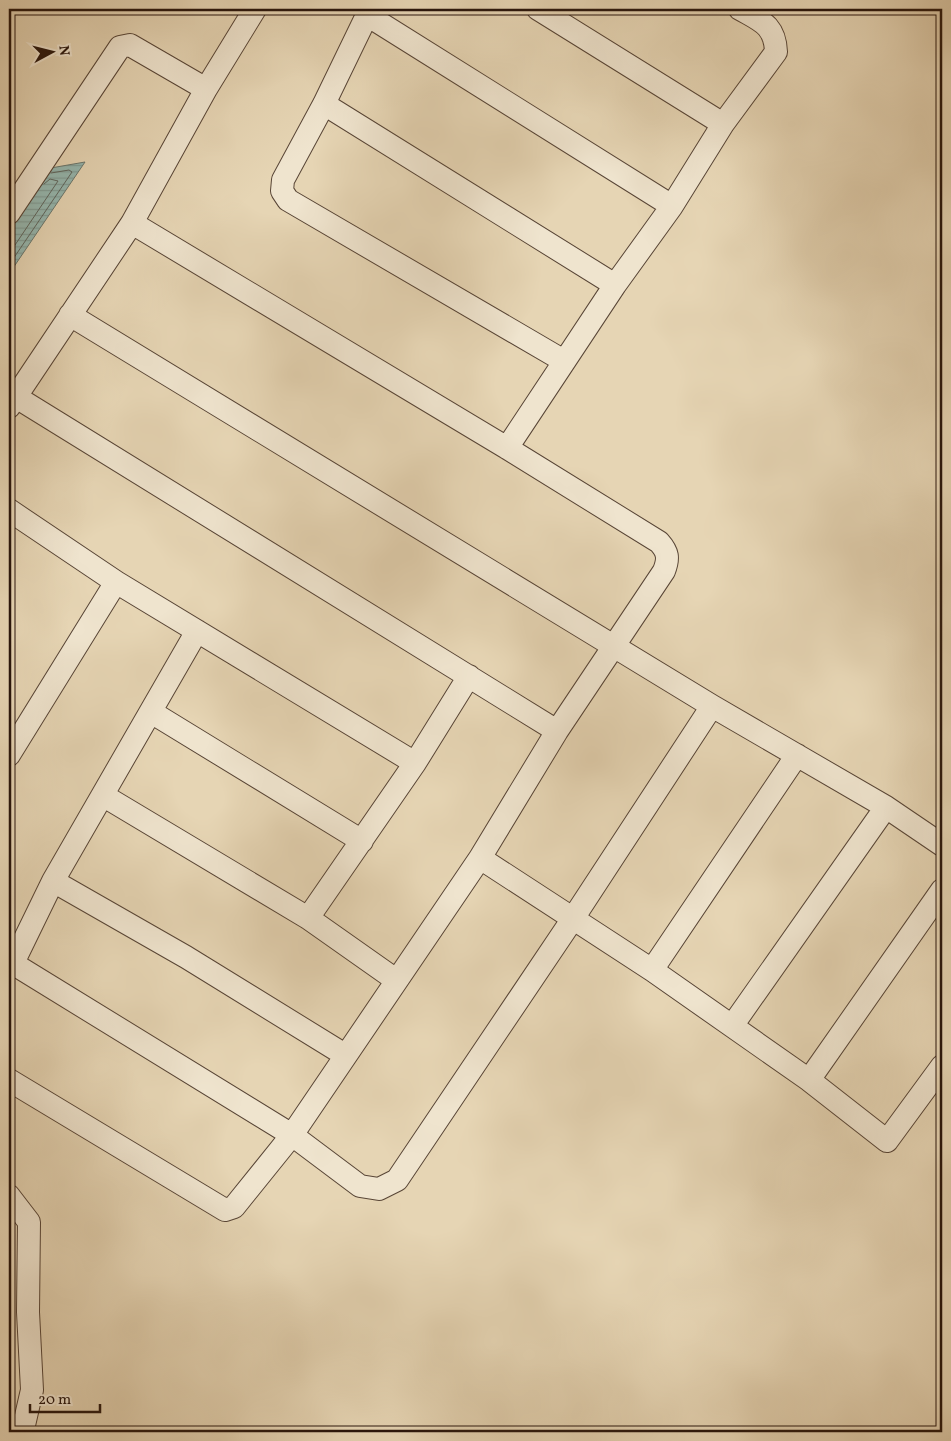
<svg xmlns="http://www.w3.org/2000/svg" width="951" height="1441" font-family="Vollkorn,serif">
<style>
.water{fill:url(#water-rules);stroke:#6a776e}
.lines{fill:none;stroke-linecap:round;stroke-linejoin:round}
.shore{stroke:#5f665e;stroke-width:1}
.minor-casing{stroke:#584536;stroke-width:24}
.minor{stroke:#efe4ce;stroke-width:22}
</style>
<defs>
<pattern id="water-rules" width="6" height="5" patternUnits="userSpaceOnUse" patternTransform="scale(1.25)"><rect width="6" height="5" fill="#96b8b0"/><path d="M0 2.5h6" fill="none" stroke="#819d96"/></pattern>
</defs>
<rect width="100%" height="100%" fill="#e6d5b4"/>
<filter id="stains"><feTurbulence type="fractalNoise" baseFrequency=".004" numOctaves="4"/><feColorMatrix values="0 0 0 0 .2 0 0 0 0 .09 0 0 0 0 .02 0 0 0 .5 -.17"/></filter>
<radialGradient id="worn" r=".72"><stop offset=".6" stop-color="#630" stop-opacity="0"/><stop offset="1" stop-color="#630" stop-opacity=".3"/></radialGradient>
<path class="water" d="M85,162L9,274V195L45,169Z"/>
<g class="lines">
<path class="shore" d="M9,254L58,181L50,179L44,184
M9,265L72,172L69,170L51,173"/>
<defs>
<path id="minor" d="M370,9L324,104L283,180L282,191L288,200L564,361
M538,9L723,124
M367,15L672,206
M324,104L615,285
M9,213L120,47L130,45L206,89
M70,315L712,706L886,807L942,845
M16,397L557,731
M9,407L132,223L206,89L255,9
M507,448L615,285L672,206L723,124L776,52C775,25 761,21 740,9
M9,510L116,582L415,763
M197,631L53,881L186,957L345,1055
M151,712L362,841
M9,755L116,582
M104,796L308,918L396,980
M480,858L652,970L809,1080L887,1141L942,1066
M53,881L15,959L17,966L292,1135L360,1186L379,1189L397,1180L572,920L712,706
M308,918L415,763L469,676
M652,970L797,755
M732,1026L886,807
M9,1080L225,1210L234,1207L292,1135L480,858L557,731L664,571C669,558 668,552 659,542L507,448L132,223
M809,1080L942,890
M9,1196L29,1222L28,1312L32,1390L24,1425L13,1432"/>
</defs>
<use href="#minor" class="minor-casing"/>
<use href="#minor" class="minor"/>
</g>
<rect width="951" height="1441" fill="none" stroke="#e6d5b4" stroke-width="30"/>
<rect x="10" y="10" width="931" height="1421" fill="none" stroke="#28150c" stroke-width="2.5"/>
<rect x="15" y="15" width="921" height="1411" fill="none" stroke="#28150c"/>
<g transform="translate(52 52) rotate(83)" stroke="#efe4ce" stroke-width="4" paint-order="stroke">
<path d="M0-4L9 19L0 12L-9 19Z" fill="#28150c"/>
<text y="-8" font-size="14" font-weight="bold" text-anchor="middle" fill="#28150c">N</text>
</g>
<path d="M30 1404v8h70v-8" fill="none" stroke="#28150c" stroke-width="2.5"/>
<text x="38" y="1404" font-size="15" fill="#28150c" stroke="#efe4ce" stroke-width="4" paint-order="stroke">20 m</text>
<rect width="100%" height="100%" filter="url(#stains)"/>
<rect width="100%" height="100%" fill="url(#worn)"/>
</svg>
